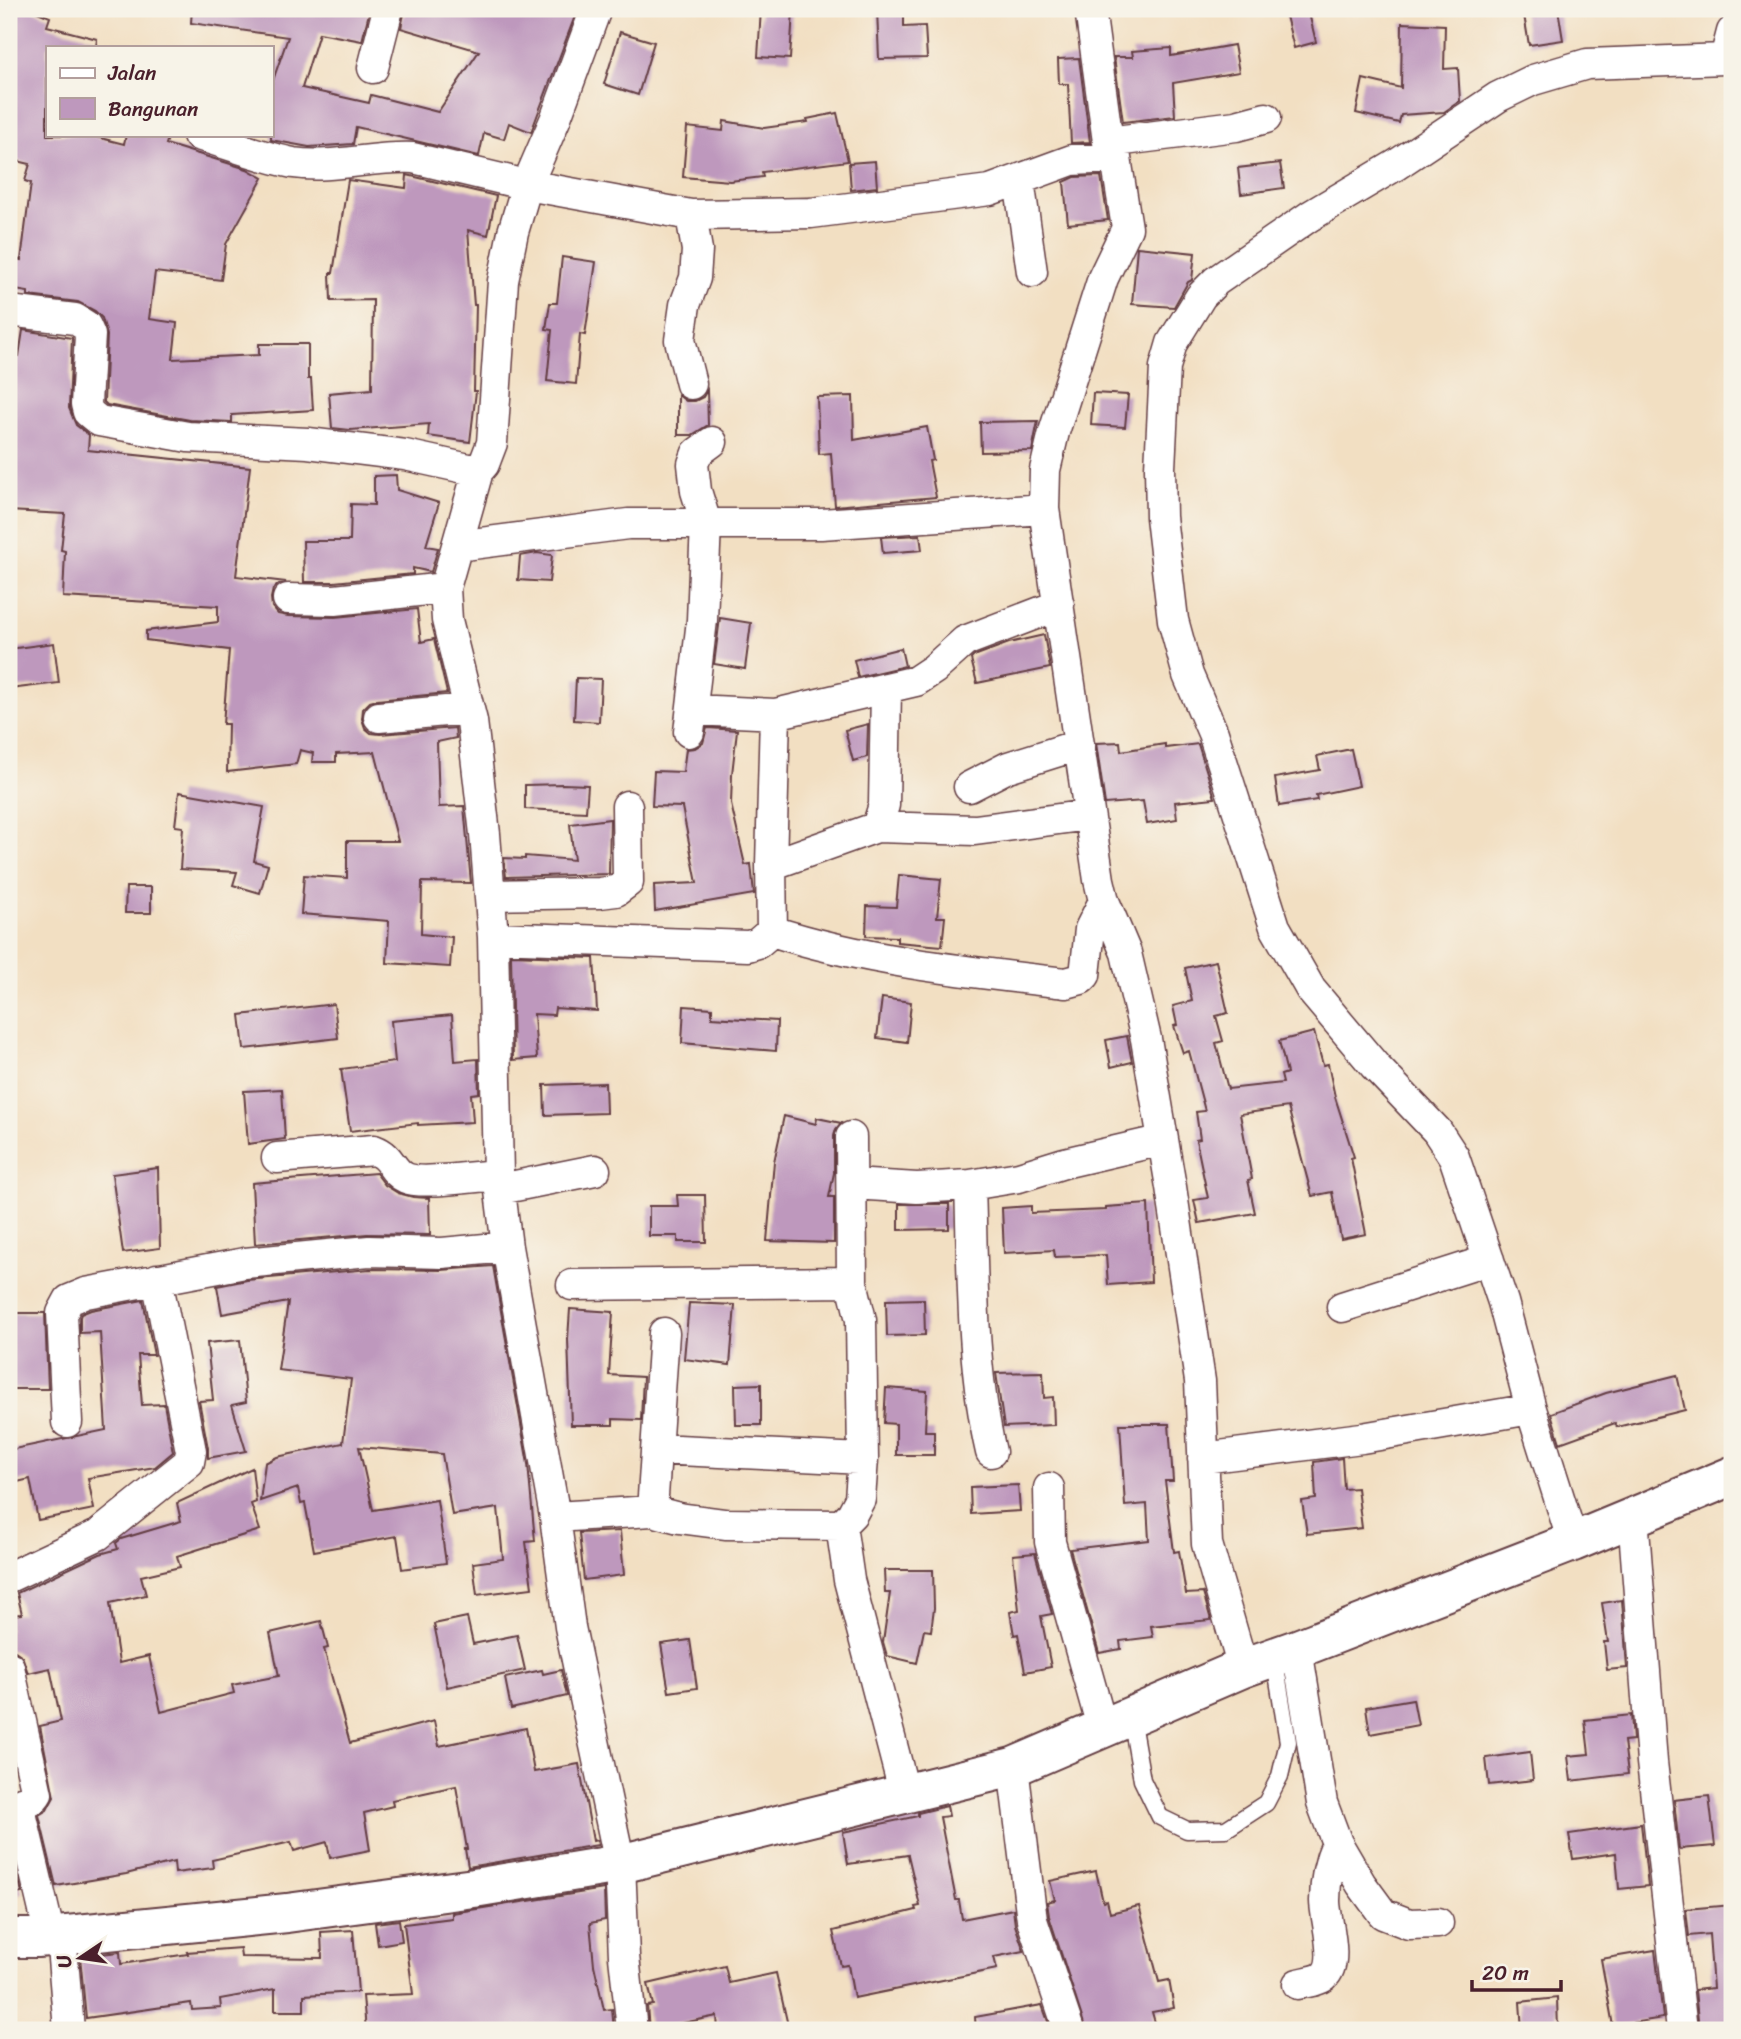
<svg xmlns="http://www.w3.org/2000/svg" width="1741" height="2039" font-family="Sriracha,sans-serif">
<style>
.building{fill:#be98bd}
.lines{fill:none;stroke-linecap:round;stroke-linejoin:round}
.service-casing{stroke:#633c42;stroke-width:19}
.minor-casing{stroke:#633c42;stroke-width:33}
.tertiary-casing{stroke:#633c42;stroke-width:42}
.service{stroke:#fff;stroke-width:16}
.minor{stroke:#fff;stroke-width:30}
.tertiary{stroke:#fff;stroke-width:38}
</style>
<rect width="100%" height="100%" fill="#f7f3e8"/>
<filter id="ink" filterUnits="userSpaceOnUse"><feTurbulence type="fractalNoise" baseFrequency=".0143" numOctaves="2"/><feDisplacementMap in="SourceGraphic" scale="14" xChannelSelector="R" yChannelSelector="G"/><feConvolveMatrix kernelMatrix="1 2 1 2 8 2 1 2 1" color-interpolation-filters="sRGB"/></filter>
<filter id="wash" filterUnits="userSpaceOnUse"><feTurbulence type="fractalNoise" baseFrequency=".00686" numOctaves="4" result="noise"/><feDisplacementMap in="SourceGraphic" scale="28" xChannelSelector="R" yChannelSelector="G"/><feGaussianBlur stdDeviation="1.57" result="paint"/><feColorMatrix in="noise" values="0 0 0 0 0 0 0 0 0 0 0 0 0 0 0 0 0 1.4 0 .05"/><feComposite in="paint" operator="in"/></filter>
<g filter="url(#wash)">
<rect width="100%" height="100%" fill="#f2dfc2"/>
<g id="blocks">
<path class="building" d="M9,9H30L50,17L47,26L97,39L96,47H47V135H89L124,144L126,135H169L166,144L247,169L263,178L226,244L221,280L155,272L149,319L177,323L173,359L259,355V344H308V379H311L313,410L232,415V422L190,420L107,405L104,402L107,335L102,318L95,311L78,302L28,296V292L9,289V258L21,260L31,183L25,181L30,164L9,159Z
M192,9H370L362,41L319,33L302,88L369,103L371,95L438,112L479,51L401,28L405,9H545L575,16L531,132L509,123L504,139L484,133L479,156L356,127L353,144L309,147L271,140V86L288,37L191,23Z
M761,9L793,10L790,59L758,57Z
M877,9H904V27L925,26L927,58L879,59Z
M1299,9H1308L1316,42L1294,48L1285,12Z
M1523,9H1558L1563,40L1529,45Z
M1402,23L1445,25L1444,69L1458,68L1460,101L1444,112L1401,115L1399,123L1356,113L1363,79L1401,88Z
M620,32L654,42L638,95L604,84Z
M1234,45L1239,72L1173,83L1175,116L1123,122L1114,57H1133L1132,51L1171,48V56Z
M1079,58L1090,142L1071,143L1068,84H1059L1058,59Z
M837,113L848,161L762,172L763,177L730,181L683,177L687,127L723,131L724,121L764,128L808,122L807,119Z
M875,161L877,187L851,190L849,163Z
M1280,163L1284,188L1241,194L1238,168Z
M407,175L496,196L488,235L468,230L474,305H476L474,391H476L470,442L428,436L429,424L350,430L332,428L329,393L372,389L373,300L331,301L330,273H333L348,180L406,188Z
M1101,176L1108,220L1068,224L1064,182L1075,177Z
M1137,247L1195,253L1192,280L1188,282L1174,307L1132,304Z
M562,257L596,262L585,335L580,334L576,384L547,381L552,330L546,329L550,303H557Z
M23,330L72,338L69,408L76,425L89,435L88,450L250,467L236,576L286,582L279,584L273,589L271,598L272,607L278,614L288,616L335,617L417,609L421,642L434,639L447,693L377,700L370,702L363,709L362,719L365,728L371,733L380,734L455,728L456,738L437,742L439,807L464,806L471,883L422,882L421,934L452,937L450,967L387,963L389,921L301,914L304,875L347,878V841H398L375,752L336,754V762H312L313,753L300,750L296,764L227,772L228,724H223L229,650L146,640V631L218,622V606L63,597L65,551L61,550L65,514L9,511V356H19Z
M707,390L708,425L692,435H678V395L686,401H695L703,397Z
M1093,393L1128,395L1125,427L1091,425Z
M853,396L854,440L927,427L933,460L929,461L936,497L835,506L831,453L819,454L817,397Z
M1038,421L1032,451L981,452L980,422Z
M396,475L397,490L439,503L426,546L438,548L431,572L413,568V574L334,582H304L303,541H350L351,504L374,505V476Z
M920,535L922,550L883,553L881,537Z
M537,553L552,555L549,582L518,580L520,556Z
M720,618L751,623L745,669L714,664Z
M1044,635L1050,668L977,683L971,659L974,656L1009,643Z
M54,643L59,683L9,689V649Z
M901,648L905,666L858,677L854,660Z
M576,678L601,679L599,722L574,720Z
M868,724L867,757L853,761L845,730Z
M707,728L737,730L732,774L731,804L745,865L751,864L754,894L655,911L654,885L697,883L682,807L652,806L654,771L683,772L686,749L695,748L703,743Z
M1120,742L1121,751L1165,744V748L1198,744L1215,798L1175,802L1177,819L1147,824L1143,801L1105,804L1096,743Z
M1351,749L1359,786L1316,795L1317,800L1279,806L1275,778L1320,770L1317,756Z
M563,784L588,785L586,812L525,809V785Z
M179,792L264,807L254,861L268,865L260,893L233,885L237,872L180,869L183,827L175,826Z
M610,819L609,874L506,877L504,858L525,859V856L574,860L570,824Z
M899,875L941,879L937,917H945L942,946L897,942V937L866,936L867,906L896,907Z
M126,887H151V913H125Z
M511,955L594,958L597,1011L555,1008L554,1015L534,1014L537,1058L513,1060Z
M1216,961L1228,1013L1216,1016L1223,1041L1216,1043L1228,1089L1283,1083L1281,1075L1287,1073L1279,1041L1314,1032L1323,1065L1328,1064L1335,1097L1354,1157L1351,1158L1366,1234L1341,1239L1332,1192L1312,1196L1288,1107L1240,1114L1252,1179L1248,1180L1255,1213L1199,1223L1194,1200L1208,1198L1196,1140L1200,1139L1196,1112L1205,1111L1189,1051L1183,1053L1174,1026L1177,1025L1173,1006L1192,1001L1185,968Z
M882,998L911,1002L907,1042L877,1038Z
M334,1004L338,1038L244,1049L240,1015Z
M684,1006L712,1008V1017L777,1021L776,1051L682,1043Z
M452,1015L455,1061L478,1059L479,1093L471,1094L473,1122L418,1125V1123L350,1131L341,1069L395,1062L391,1021Z
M1127,1036L1132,1062L1111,1067L1106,1040Z
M605,1083L606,1113L545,1115L544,1085Z
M282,1089L285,1139L248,1144L244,1091Z
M784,1116L816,1124L817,1118L841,1123L836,1129L834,1136V1173L829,1197H834V1243L767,1241L774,1162Z
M158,1168L160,1248L123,1253L112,1174Z
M376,1173L385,1185L398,1193L413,1197L429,1198L430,1235L367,1234L255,1244L252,1183Z
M677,1195H705L706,1242H678V1236H649V1206H678Z
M899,1204H949V1229L899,1230Z
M1148,1204L1151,1282L1108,1285L1106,1255L1055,1257L1054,1250L1004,1253L1002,1208L1031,1206V1213L1106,1210V1207Z
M493,1266L528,1464L535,1541L526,1542L532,1588L477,1595L473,1563L503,1559L498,1508L452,1515L442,1454L359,1447L373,1510L437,1500L446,1563L402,1569L397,1536L314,1551L305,1503L301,1504L298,1488L260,1501L265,1463L277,1457L343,1443L351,1379L278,1370L288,1302L222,1314L217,1286L247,1280L370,1269L442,1270Z
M924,1299L925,1335L887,1336L886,1300Z
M143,1300L154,1355H138L142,1405L164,1404L173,1452L155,1467L88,1478L94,1509L38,1520L30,1479L9,1484V1450L106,1430L100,1332L80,1333V1317L81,1314L91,1310Z
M689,1303L735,1305L730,1365L684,1359Z
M570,1309L613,1312L609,1375L643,1377L641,1420L613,1419V1425H571L568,1339Z
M9,1313H45L48,1389H9Z
M240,1340L246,1402L232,1405L246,1451L208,1458V1448L199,1401L213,1400L207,1343Z
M1043,1372L1044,1398L1053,1397L1054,1425L1004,1427L996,1373Z
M1677,1375L1685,1410L1617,1427L1615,1423L1560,1443L1551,1413L1606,1393Z
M761,1384V1425H736L735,1385Z
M886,1388L927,1391L925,1431H934V1455H896V1424L884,1423Z
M1120,1424H1169L1173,1481H1165L1174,1552L1179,1551L1186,1594L1203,1593L1211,1620L1151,1626L1153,1637L1120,1641L1121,1649L1099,1653L1070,1549L1149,1540L1147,1504L1125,1506Z
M1342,1458L1344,1489L1357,1488L1362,1528L1307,1534L1302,1501L1316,1499L1314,1462Z
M252,1468L256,1502L251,1504L260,1530L177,1556L180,1567L141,1576L146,1595L110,1603L119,1663L149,1656L161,1712L234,1693L232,1685L279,1676L270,1633L321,1621L328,1648L324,1649L350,1743L434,1721L439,1746L526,1728L534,1772L579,1764L593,1841L597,1840L598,1845L468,1867L465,1849H467L456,1786L392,1800L393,1806L364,1813L370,1850L330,1858L327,1842L294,1851L291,1842L212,1860L213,1868L175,1873L174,1862L126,1874L56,1886L39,1815L47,1810L54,1797L40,1726L61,1721L50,1668L28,1673L22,1656L15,1651L9,1650V1615L22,1614L17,1593L100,1554L118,1549L116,1543L121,1539L181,1521L177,1503Z
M1018,1485L1020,1511L971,1514L970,1487Z
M620,1531L624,1575L584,1580L579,1533Z
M1035,1553L1052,1614L1041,1616L1051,1667L1025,1672L1018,1634L1014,1635L1010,1612L1019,1610L1013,1555Z
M884,1570H933L934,1608L931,1631L924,1630L917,1663L887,1656L883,1642L890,1593H885Z
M1622,1600L1627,1668L1607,1670L1604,1642H1608L1602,1603Z
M467,1617L473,1644L517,1635L525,1670L447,1687L434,1624Z
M690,1640L697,1688L669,1692L661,1644Z
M542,1670L543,1674L561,1670L567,1696L511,1709L505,1678Z
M1413,1699L1418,1725L1370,1734L1366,1707Z
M1631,1715L1633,1740L1624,1741L1628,1774L1571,1781L1568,1756L1589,1754L1585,1720Z
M1530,1752L1533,1780L1489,1785L1486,1758Z
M1709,1796L1715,1846L1679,1849L1674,1800Z
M947,1806L949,1816L940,1817L956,1900H959L962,1919L1013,1909L1015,1925L1024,1951L994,1957L997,1969L854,1998L848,1965L841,1966L833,1931L916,1910L915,1907L920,1906L908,1855L848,1864L843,1832L918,1816V1813Z
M1641,1824L1648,1886L1619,1889L1616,1853L1573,1859L1569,1834Z
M9,1838L22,1893L9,1895Z
M1096,1871L1103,1902L1107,1901L1110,1913L1139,1906L1159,1982L1169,1980L1174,2008L1152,2012L1157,2030H1086L1049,1916L1047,1902L1055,1900L1050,1881Z
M604,1889L605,1920L590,1923L594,1965L604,2010L612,2009L614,2030H366L363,1996L413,1994L404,1924L452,1918V1913Z
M1732,1905V2030H1699L1695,1990L1713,1988L1709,1934L1689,1936L1686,1909Z
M399,1920L402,1941L378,1945L375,1923Z
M353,1930L358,1992L304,1995V2011H275V1989L220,1999L221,2008L192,2010L191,2003L86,2018L80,1956L120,1952L121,1964L188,1954L187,1952L240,1948L241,1957L322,1958L321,1932Z
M1655,1950L1663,2018L1613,2026L1601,1959Z
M725,1966L729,1983L776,1973L789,2030H718L717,2016L649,2030L647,2006L653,2005L648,1984Z
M1557,1998L1558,2030H1522L1520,2002Z
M1042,2005L1051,2030H976L975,2017Z"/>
</g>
</g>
<g filter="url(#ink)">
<use href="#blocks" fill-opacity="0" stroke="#633c42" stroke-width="2"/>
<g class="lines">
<defs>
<path id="service" d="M1131,1717L1142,1780L1160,1817L1187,1830L1226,1829L1266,1803L1280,1776L1288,1742L1274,1655"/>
<path id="minor" d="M596,9L555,120L527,185L513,232L503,281L492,443L484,464L478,471L445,588L447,620L472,721L485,834L493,937L498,1175L507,1247L555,1517L570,1627L620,1864L624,1956L632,2030
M1090,9L1108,142L1116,158L1127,228L1103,278L1054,432L1045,470L1044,509L1099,880L1104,901L1126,953L1146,1039L1171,1187L1200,1381L1207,1544L1243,1668
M1732,32L1725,59H1732
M373,68L388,9
M198,135C229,144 261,157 293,163C332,169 373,156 413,158L527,185L691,215L811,213L990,190L1072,160L1116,158
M1108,142L1236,126L1266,118
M1019,180L1032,272
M9,311L75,319L86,326L90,335L86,404L88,412L99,421L188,437L308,443L405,455L478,471
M691,384L680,340L685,305L695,278L697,250L691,215
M457,546L628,524H821L1044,509
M288,599L335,600L445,588
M693,710L775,714L916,681L934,669L965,641L1059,605
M379,717L468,709
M689,732L702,620L706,523L696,491L693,464L697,453L712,442
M969,787L1008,767L1078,745
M877,827L975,830L1089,815
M771,865L775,714
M490,895L600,893L616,891L628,882L627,806
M772,931L771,865L877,827L884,805L886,688
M493,937L748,946L758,943L772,931C864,961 969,972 1066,983L1081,979L1085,975L1090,929L1104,901
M851,1137L852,1282L861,1320L863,1459L860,1499L852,1514L841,1525L849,1580L905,1795
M277,1158L374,1150C393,1157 390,1171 406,1178C422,1185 478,1176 498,1175
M852,1184L917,1188L970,1185L1019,1177L1064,1163L1163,1140
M970,1185C973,1274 971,1365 991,1452
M500,1189L595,1170
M572,1285L852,1282
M1342,1307L1489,1260
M67,1422L62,1313L69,1300L86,1293L245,1263L369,1251L442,1253L507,1247
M657,1449L863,1459
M1203,1458L1362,1438L1531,1409
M1049,1488L1050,1542L1102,1727
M652,1511L664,1333
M1633,1516L1652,1762L1682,2030
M555,1517L652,1511L679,1518L725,1524L841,1525
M1573,1542L1531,1409L1503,1302L1454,1157L1437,1131L1375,1066L1311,990L1275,927L1213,733L1188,675L1173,620L1161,517L1160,468L1165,367L1172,343L1201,296L1216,281L1310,216L1396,165L1498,97L1533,80L1587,64L1725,59
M9,1577L98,1535L189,1462L191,1451L157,1279
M1297,1649L1322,1803L1337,1843L1361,1884L1383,1914L1409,1924L1438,1923
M9,1667L37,1794L33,1799L21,1802L20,1809L50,1936
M1013,1767L1032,1920L1069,2030
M61,1935L69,2030
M1298,1984C1306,1982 1318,1981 1324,1976C1340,1962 1325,1919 1325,1901C1325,1881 1329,1861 1337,1843"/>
<path id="tertiary" d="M9,1938H37L287,1913L474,1888L620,1864L1013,1767L1243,1668L1297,1649L1573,1542L1732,1476"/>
</defs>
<use href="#service" class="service-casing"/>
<use href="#minor" class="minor-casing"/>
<use href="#tertiary" class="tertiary-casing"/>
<use href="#service" class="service"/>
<use href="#minor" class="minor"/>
<use href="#tertiary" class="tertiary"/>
</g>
</g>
<rect width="1741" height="2039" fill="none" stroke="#f7f3e8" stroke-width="35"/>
<rect x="46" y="46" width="228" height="91" fill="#f7f3e8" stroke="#b29e9c" stroke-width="2"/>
<rect x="60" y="68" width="35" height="10" fill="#ffffff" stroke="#b29e9c" stroke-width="2"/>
<text x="108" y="80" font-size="21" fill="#4a1f2b">Jalan</text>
<rect x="60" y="98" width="35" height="21" fill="#be98bd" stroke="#b29e9c" stroke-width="2"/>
<text x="108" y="116" font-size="21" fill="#4a1f2b">Bangunan</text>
<g transform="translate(80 1958) rotate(257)" stroke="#f7f3e8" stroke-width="5" paint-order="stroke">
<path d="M0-5L12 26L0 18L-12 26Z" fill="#4a1f2b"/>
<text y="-10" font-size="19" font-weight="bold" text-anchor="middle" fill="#4a1f2b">U</text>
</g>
<path d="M1472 1980v10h89v-10" fill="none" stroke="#4a1f2b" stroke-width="3.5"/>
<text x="1482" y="1980" font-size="21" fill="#4a1f2b" stroke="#f7f3e8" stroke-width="5" paint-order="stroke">20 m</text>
</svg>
